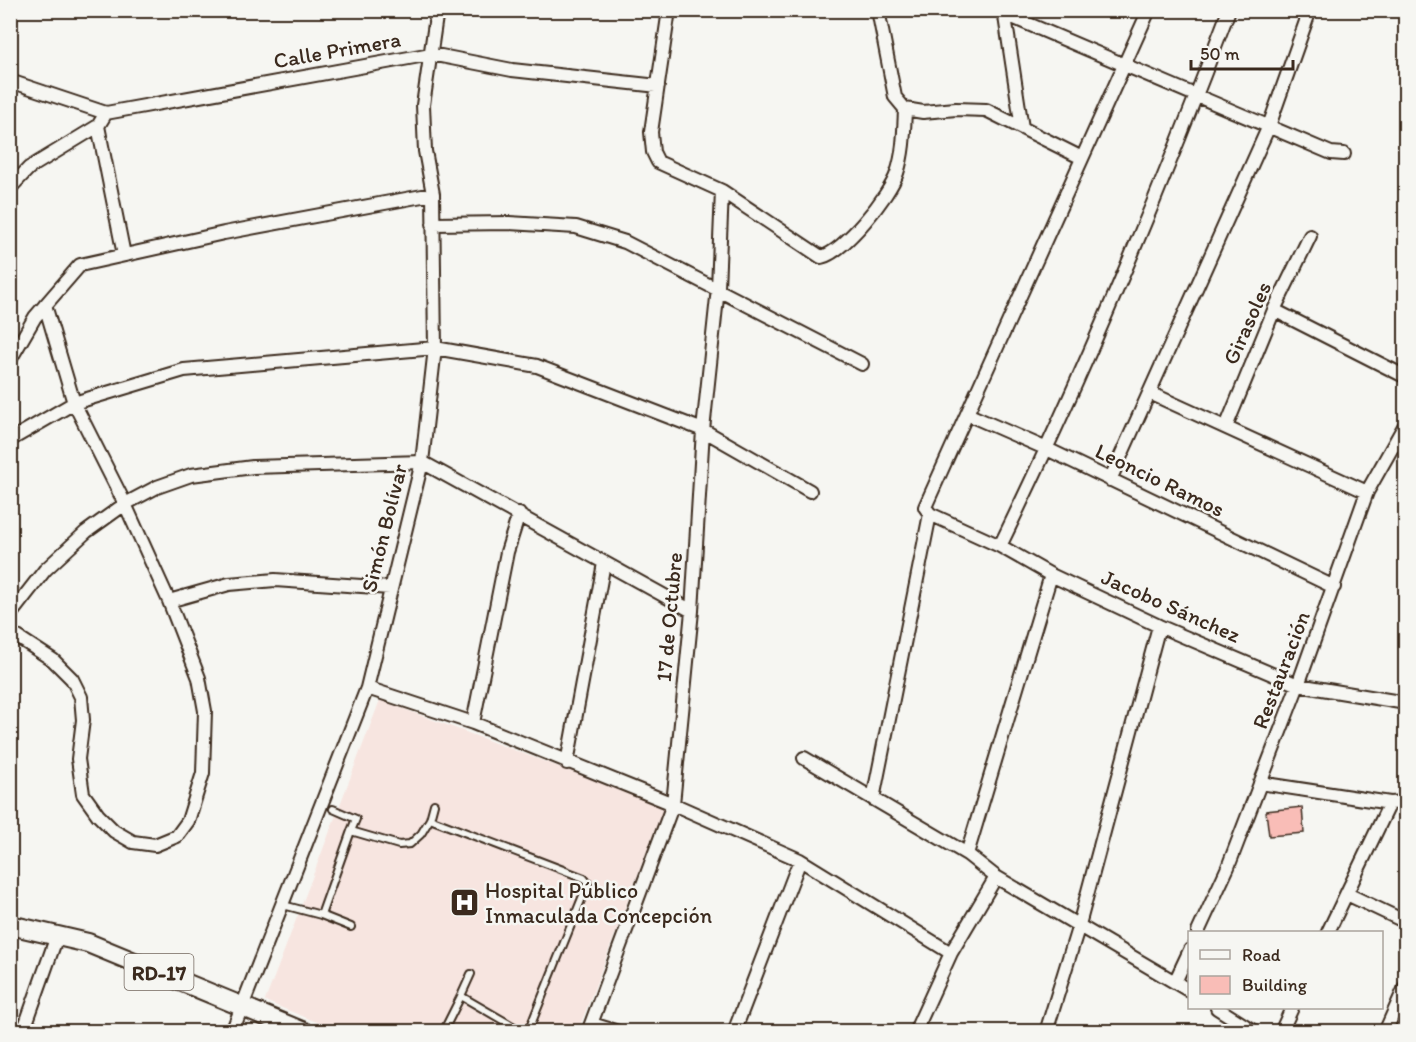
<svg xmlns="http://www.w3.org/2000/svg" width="1416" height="1042" font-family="Itim,sans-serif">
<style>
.built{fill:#f7e5e0}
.building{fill:#f9bdb7;stroke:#3b2a1e;stroke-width:1.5}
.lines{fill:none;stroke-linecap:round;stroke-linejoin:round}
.service-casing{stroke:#3b2a1e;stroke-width:10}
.minor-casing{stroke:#3b2a1e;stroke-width:16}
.primary-casing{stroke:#3b2a1e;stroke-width:22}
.service{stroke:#f6f6f2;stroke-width:6}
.minor{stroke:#f6f6f2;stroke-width:12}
.primary{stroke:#f6f6f2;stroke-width:18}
.labels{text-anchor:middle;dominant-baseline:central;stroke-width:5;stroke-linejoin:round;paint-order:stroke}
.shield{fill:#f6f6f2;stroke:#73675e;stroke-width:1.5}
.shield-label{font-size:21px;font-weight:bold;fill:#3b2a1e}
.street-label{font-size:22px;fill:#3b2a1e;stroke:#f6f6f2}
.poi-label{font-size:22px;fill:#3b2a1e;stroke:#f6f6f2;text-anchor:start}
</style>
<rect width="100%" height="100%" fill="#f6f6f2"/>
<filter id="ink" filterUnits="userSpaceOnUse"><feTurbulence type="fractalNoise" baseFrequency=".0167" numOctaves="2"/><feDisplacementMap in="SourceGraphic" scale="12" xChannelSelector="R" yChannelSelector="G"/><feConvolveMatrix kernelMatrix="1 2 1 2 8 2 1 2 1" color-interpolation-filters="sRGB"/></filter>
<g filter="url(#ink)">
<path class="built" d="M380,700L664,806L578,1031H339L265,1001Z"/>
<path class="building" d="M1302,807L1304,833L1269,836L1266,811Z"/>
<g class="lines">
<defs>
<path id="service" d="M333,809L356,819L351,831
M430,819L434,804
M283,905L321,915L351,831L399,845L410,844L421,834L430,819L584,878L588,883L528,1032
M321,915L351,927
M471,974L461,996L523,1032
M443,1032L461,996"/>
<path id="minor" d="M669,10L651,132L653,152L658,162L722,191L821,257C843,253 890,195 897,173C904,152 904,132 905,109
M878,10L895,97L905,109L923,112L956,109L986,110L1082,158
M1004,10L1022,128
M1005,14L1331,153L1344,154
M10,81L106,113
M98,126L124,255
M10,188L29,168L98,126L106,113L431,54L512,70L658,86
M433,224L509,223L576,227L625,242L862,364
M1274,310L1406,377
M10,360L35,317L80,265L224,233L433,194
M1150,393L1367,492
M967,414L1047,449L1334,587
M1226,427L1274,310L1310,236
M10,440L74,403L184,370L435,348L537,366L703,430L810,491
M1110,480L1269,126L1310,10
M930,514L1000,546L1051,575L1159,626L1298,685L1406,703
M1000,546C1085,372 1160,192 1229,10
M169,601L229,584L275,580L390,588
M10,615L45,570L86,532L125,504L157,487L191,475L253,467L422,462L692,611
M10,632L53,660L72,679L81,697L83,720L78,759L83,794L98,815L114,831L133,842L155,845L177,836L188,821L203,773L205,711L199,678L169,601L125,504L74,403L45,305
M367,688L473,723L673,804L800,860L951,953
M473,723L507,552L519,514
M804,758L967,854L996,877L1190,991
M567,763L604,563
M1260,783L1390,803L1406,802
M873,799L930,514L925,507L1149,10
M967,854L1051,575
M1347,894L1406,922
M1198,932L1228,867L1298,685L1367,492L1406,423
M1328,932L1390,803
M1175,982L1190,950
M1217,1008L1255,1032
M592,1024L618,1032
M25,1025L44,1032
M23,1032L57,936
M232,1032L367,688L422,462L435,348L433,194L425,151L423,105L437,10
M588,1032L673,804L692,611L703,430L718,288L722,191
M734,1032L800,860
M915,1032L951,953L996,877
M1046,1032L1079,925L1159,626
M1281,1032L1292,1008
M1385,1032L1406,985"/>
<path id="primary" d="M10,925L88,943L304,1032"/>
</defs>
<use href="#service" class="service-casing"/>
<use href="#minor" class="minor-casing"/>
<use href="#primary" class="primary-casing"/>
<use href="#service" class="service"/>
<use href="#minor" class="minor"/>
<use href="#primary" class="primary"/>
</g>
</g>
<defs>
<symbol id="hospital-square" viewBox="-11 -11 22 22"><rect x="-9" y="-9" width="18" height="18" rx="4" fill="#3b2a1e" stroke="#f6f6f2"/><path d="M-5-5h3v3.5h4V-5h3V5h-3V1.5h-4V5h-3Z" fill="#fff"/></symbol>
</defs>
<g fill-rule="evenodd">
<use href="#hospital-square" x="448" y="886" width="33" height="33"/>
</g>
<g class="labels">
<rect class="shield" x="124.5" y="954" width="69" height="36" rx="4.5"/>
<g class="shield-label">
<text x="159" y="972">RD-17</text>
</g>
<g class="street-label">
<text transform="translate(337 50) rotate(-10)">Calle Primera</text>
<text transform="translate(1247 323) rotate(-66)">Girasoles</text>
<text transform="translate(1160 480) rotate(26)">Leoncio Ramos</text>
<text transform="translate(384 528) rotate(-76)">Simón Bolívar</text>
<text transform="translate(1171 606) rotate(24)">Jacobo Sánchez</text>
<text transform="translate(669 617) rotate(-85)">17 de Octubre</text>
<text transform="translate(1281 670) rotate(-69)">Restauración</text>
</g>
<g class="poi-label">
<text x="485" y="890">Hospital Público<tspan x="485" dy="25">Inmaculada Concepción</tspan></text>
</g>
</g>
<rect width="1416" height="1042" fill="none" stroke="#f6f6f2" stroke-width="36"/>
<rect x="18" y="18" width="1380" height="1006" fill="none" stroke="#3b2a1e" stroke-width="2" filter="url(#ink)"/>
<rect x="1188" y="931" width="195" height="78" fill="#f6f6f2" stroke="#aba49d" stroke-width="1.5"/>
<rect x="1200" y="950" width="30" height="9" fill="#f6f6f2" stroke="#aba49d" stroke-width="1.5"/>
<text x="1242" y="961" font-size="18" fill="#3b2a1e">Road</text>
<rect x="1200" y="976" width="30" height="18" fill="#f9bdb7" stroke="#aba49d" stroke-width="1.5"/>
<text x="1242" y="991" font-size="18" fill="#3b2a1e">Building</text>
<path d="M1191 60v9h102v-9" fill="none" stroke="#3b2a1e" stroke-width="3"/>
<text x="1200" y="60" font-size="18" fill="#3b2a1e" stroke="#f6f6f2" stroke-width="4.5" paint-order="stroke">50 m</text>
</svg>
